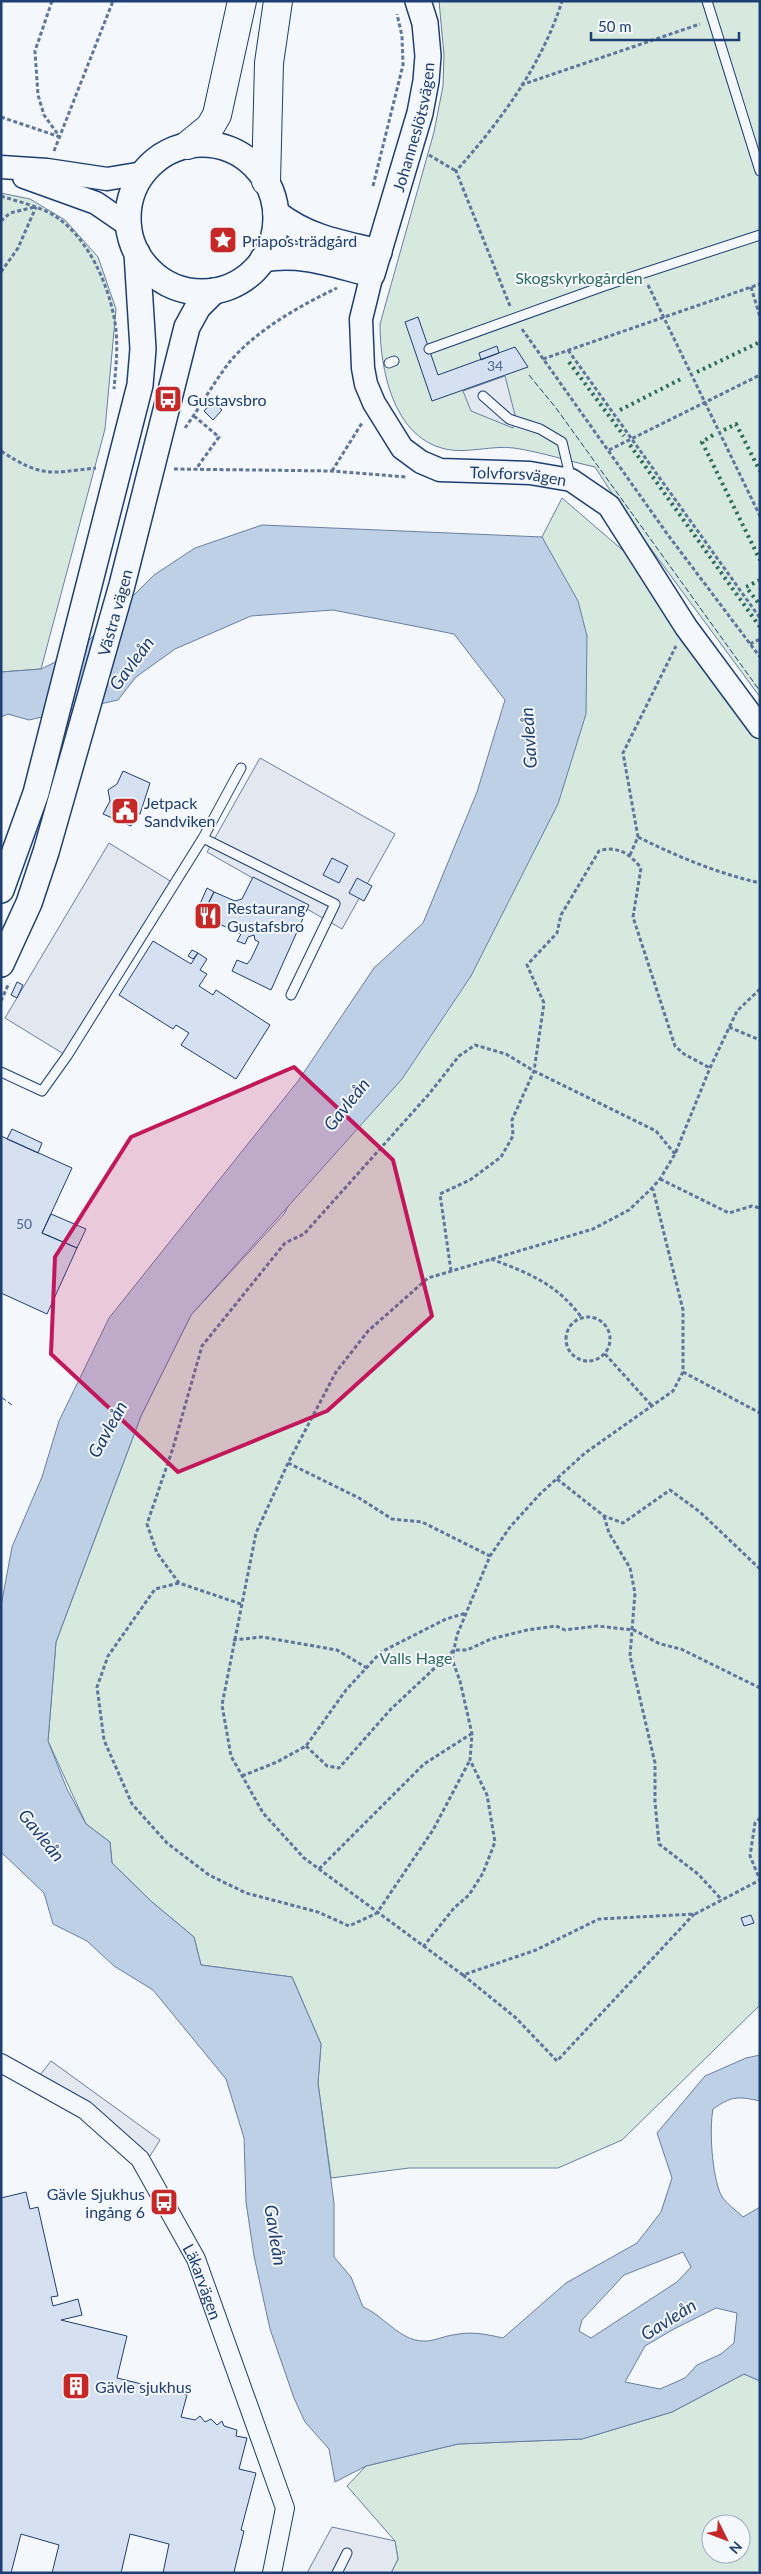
<svg xmlns="http://www.w3.org/2000/svg" width="761" height="2574" font-family="Lato,sans-serif">
<style>
.green{fill:#d7e8df;stroke:#687fa3;fill-rule:evenodd}
.parking{fill:#e3e8f0;stroke:#687fa3}
.water{fill:#bed0e5;stroke:#687fa3;fill-rule:evenodd}
.building{fill:#d5e0f0;stroke:#1d3f73}
.lines{fill:none;stroke-linecap:round;stroke-linejoin:round}
.service-casing{stroke:#1d3f73;stroke-width:11}
.minor-casing{stroke:#1d3f73;stroke-width:20}
.tertiary-casing{stroke:#1d3f73;stroke-width:25}
.secondary-casing{stroke:#1d3f73;stroke-width:28}
.motorway-casing{stroke:#1d3f73;stroke-width:30}
.path{stroke:#5e769c;stroke-width:3;stroke-dasharray:4 2.5;stroke-linecap:butt}
.service{stroke:#f4f7fb;stroke-width:9}
.minor{stroke:#f4f7fb;stroke-width:18}
.tertiary{stroke:#f4f7fb;stroke-width:22}
.secondary{stroke:#f4f7fb;stroke-width:25}
.motorway{stroke:#f4f7fb;stroke-width:28}
.hedge{stroke:#2c6c60;stroke-width:4;stroke-dasharray:2.5 4;stroke-linecap:butt}
.fence{stroke:#1d3f73;stroke-width:1;stroke-dasharray:6 2.5;stroke-linecap:butt}
.marked{fill:#c2185b;fill-opacity:0.2;stroke:#c2185b;stroke-width:4;stroke-linejoin:round}
.labels{text-anchor:middle;dominant-baseline:central;stroke-width:4;stroke-linejoin:round;paint-order:stroke}
.number-label{font-size:14px;fill:#4b6792}
.street-label{font-size:16px;fill:#1d3f73;stroke:#f4f7fb}
.poi-label{font-size:16px;fill:#1d3f73;stroke:#f4f7fb;text-anchor:start}
.park-label{font-size:16px;fill:#2c6c60;stroke:#f4f7fb}
.water-label{font-size:18px;font-style:italic;fill:#1d3f73;stroke:#f4f7fb}
</style>
<rect width="100%" height="100%" fill="#f4f7fb"/>
<path class="green" d="M439,1H760V697L626,515L595,467C568,461 541,452 514,448C492,445 467,454 445,449C393,437 380,369 380,324L434,132L443,86L444,55Z
M1,193L30,199L65,220L98,257L116,309L105,429L41,669L1,672Z
M562,498L655,578L760,727V2005L622,2140L558,2168H409L331,2178L318,2083L321,2044L292,1977L201,1965L194,1937L152,1902L112,1863L110,1842L86,1824L48,1741L56,1642L141,1416L191,1315L284,1214L587,636L542,537Z
M744,2374L760,2381V2573H391L398,2559L395,2541L347,2486L366,2466L458,2444L582,2439L672,2412ZM711,2524H741V2554H711Z"/>
<path class="parking" d="M505,376L515,415L513,428L471,411L463,391Z
M260,758L395,834L342,929L207,852Z
M109,843L175,884L67,1056L5,1018Z
M51,2061L160,2140L150,2156L40,2075Z
M332,2527L395,2541L398,2559L391,2573H307Z"/>
<path class="water" d="M262,525L542,537L578,601L587,636L586,714L558,804L471,976L402,1079L191,1315L141,1416L56,1642L48,1741L67,1789L86,1824L110,1842L112,1863L152,1902L194,1937L201,1965L292,1977L321,2044L318,2083L334,2203V2257L351,2277L363,2307C383,2315 400,2341 423,2341C432,2342 444,2336 453,2335C471,2331 485,2334 503,2338L566,2283L637,2243L661,2212L672,2178L657,2133L705,2076L746,2058L760,2055V2101C737,2096 732,2096 713,2109C709,2129 712,2176 721,2195C725,2203 736,2210 743,2217L760,2207V2381L744,2374L672,2412L582,2439L458,2444L366,2466L335,2482L329,2449L305,2422L294,2398L270,2329L254,2256L246,2202L244,2138L226,2079L153,1990L114,1966L87,1941L53,1924L44,1893L1,1852V1606L12,1547L42,1477L59,1421L109,1318L298,1081L374,968L423,923L477,792L505,700L454,634L333,610L251,616L175,649L136,677L118,700L29,720L8,714L1,717V672L41,669L78,651L154,575L195,548ZM683,2252L691,2267L677,2282L591,2338L579,2331L582,2320L624,2275ZM716,2308L737,2313L734,2343L721,2354L697,2365L685,2378L660,2389L625,2382L645,2346L674,2329Z"/>
<path class="building" d="M418,317L438,375L515,347L528,367L432,401L405,322Z
M497,346L499,353L481,360L479,353Z
M213,401L222,410L213,420L204,411Z
M123,771L150,783L140,814L137,813L131,826L103,814L110,801L108,790L117,784Z
M332,858L348,866L339,883L323,875Z
M253,877L309,905L271,990L232,971L237,960L247,964L251,959L259,942L255,940L254,935L248,937L245,944L237,941L241,934L202,916L214,892L235,901L242,899Z
M357,878L372,886L364,901L349,893Z
M207,888L214,892L202,916L196,913Z
M153,941L191,964L198,953L207,959L200,970L207,974L199,986L213,995L216,990L270,1025L236,1079L181,1045L189,1033L176,1025L173,1029L119,995Z
M192,950L198,953L193,959L188,956Z
M17,982L23,985L17,998L11,995Z
M12,1129L42,1143L38,1153L7,1139Z
M1,1136L72,1168L42,1233L77,1248L47,1314L1,1293Z
M51,1214L86,1229L77,1248L42,1233Z
M751,1915L754,1923L744,1926L741,1918Z
M26,2192L30,2209L38,2207L58,2296L51,2297L53,2306L78,2299L82,2315L61,2320L127,2336L117,2378L187,2395L181,2417L195,2420L200,2416L205,2422L211,2419L217,2425L222,2421L224,2426L237,2430L236,2436L247,2438L239,2469L256,2473L241,2530L244,2531L234,2572L238,2573H163L169,2544L130,2534L121,2573H52L59,2545L21,2534L11,2573H1V2198Z"/>
<g class="lines">
<defs>
<path id="service" d="M707,1L760,171
M429,349L604,286L760,235
M389,363L394,361
M483,396L509,419L540,429L562,442L571,480
M203,838L335,904L291,995
M1,1072L42,1091L67,1056L203,838L241,768
M337,2573L347,2553"/>
<g id="minor">
<path id="s1" d="M1,2063L85,2110L140,2159L196,2259L285,2508L272,2573"/>
</g>
<g id="tertiary">
<path d="M1,167L47,170L107,179L143,173"/>
<path d="M24,177L96,203L128,225"/>
<path id="s2" d="M372,274L361,319L363,368L366,384L374,403L402,448L421,462L440,470L530,473L571,480L609,506L686,627L760,727"/>
</g>
<g id="secondary">
<circle cx="202" cy="218" r="74"/>
<path d="M276,213C308,238 340,243 379,252"/>
<path id="s3" d="M263,259C303,252 334,265 372,274L420,113L426,81L428,56L425,23L418,1"/>
<path d="M1,890L36,793L140,385L143,349L137,253"/>
<path id="s4" d="M1,964L29,903L46,852L122,585L187,327L198,307L214,291"/>
</g>
<path id="motorway" d="M188,145L210,127L217,115L242,1
M266,181L269,63L278,1"/>
</defs>
<use href="#service" class="service-casing"/>
<use href="#minor" class="minor-casing"/>
<use href="#tertiary" class="tertiary-casing"/>
<use href="#secondary" class="secondary-casing"/>
<use href="#motorway" class="motorway-casing"/>
<path class="path" d="M52,1L35,51L38,95L44,115L59,136
M521,85L700,24
M1,117L60,137
M54,151L113,1
M429,155L456,171
M373,186L403,65L402,36L397,14
M1,196C19,202 39,206 55,216C87,237 107,281 114,317C119,341 116,365 114,389
M1,221L10,213L35,207
M1,272L18,248L36,207
M648,285L760,516
M751,287L760,317
M510,306L456,171C500,122 542,65 562,1
M522,329L668,535L760,657
M568,350L760,618
M543,359L760,284
M194,416L219,437L196,469
M185,428C200,407 213,384 228,364C253,332 301,305 337,288
M609,450L760,375
M1,451C42,478 50,473 96,468
M174,469L332,471L406,477
M332,471L362,423
M750,644L760,639
M638,837C678,857 717,873 760,883
M630,855L638,837L623,753L676,646
M760,989L737,1011L710,1068L675,1154L660,1179L652,1188L629,1210L593,1229L428,1278L368,1331L336,1372L288,1463L256,1533L222,1705L231,1756L263,1813L304,1858L463,1975L536,1950L599,1919L695,1914L760,1880L750,1856L755,1823L760,1818
M1,1001L9,983
M729,1027L760,1040
M660,1179L729,1213L752,1206L760,1208
M491,1259C529,1273 557,1284 582,1318
M451,1271L440,1194L470,1180L501,1157L513,1136L512,1120L534,1071L544,1003L527,965L557,933L561,915L599,851C617,845 630,854 641,868L633,917L675,1046L684,1054L710,1068
M566 1339a22 22 0 1 1 44 0a22 22 0 1 1-44 0Z
M605,1354L652,1406
M683,1372L760,1413
M288,1463L359,1498L392,1519L422,1522L490,1556
M557,1479L604,1516L623,1523L670,1490L700,1512L760,1569
M604,1516L609,1533L630,1568L635,1593L630,1656L655,1763V1802L659,1844L698,1874L722,1900
M179,1583L155,1589L108,1656L97,1687L104,1740L132,1804L167,1843L209,1875L246,1893L318,1912L349,1926L377,1913L433,1830L470,1760
M241,1604L179,1583L157,1553L147,1524L173,1448L202,1346L285,1243L304,1234L429,1094L459,1056L475,1045L506,1054L534,1071L656,1131L675,1154
M233,1640L262,1637L337,1650L367,1668
M306,1746L327,1766L339,1768L391,1709L454,1650H467L491,1639L527,1630L556,1626L565,1630L597,1626L634,1630L660,1644L681,1649L760,1688
M242,1776L277,1762L306,1746L346,1690L381,1652L446,1619L466,1613
M319,1869L424,1764L471,1734
M423,1947L454,1908L469,1895L483,1873L495,1842L487,1795L470,1760L472,1734L460,1681L452,1659L457,1635L490,1556L510,1527L540,1494L585,1453L673,1391L683,1372V1310L653,1189
M463,1975L516,2018L557,2061L694,1914"/>
<use href="#service" class="service"/>
<use href="#minor" class="minor"/>
<use href="#tertiary" class="tertiary"/>
<use href="#secondary" class="secondary"/>
<use href="#motorway" class="motorway"/>
<path class="hedge" d="M569,362L624,436
M697,372L760,342
M620,410L683,378
M724,430L736,424L760,471
M713,435L702,442L760,560
M630,445L760,627
M760,580L746,587L760,605"/>
<path class="fence" d="M529,375L556,408L760,691
M1,1397L12,1405"/>
</g>
<path class="marked" d="M294,1067L393,1160L432,1316L327,1411L178,1472L51,1354L55,1257L131,1137Z"/>
<defs>
<symbol id="sight-square" viewBox="-11 -11 22 22"><rect x="-9" y="-9" width="18" height="18" rx="4" fill="#c62828" stroke="#f4f7fb"/><path d="M0-6L1.8-2.2L6-1.7L2.9 1.2L3.7 5.4L0 3.3L-3.7 5.4L-2.9 1.2L-6-1.7L-1.8-2.2Z" fill="#fff"/></symbol>
<symbol id="bus-square" viewBox="-11 -11 22 22"><rect x="-9" y="-9" width="18" height="18" rx="4" fill="#c62828" stroke="#f4f7fb"/><path d="M-5-6H5V4H4V6H2V4H-2V6H-4V4H-5ZM-3.5-4V0h7V-4ZM-3.5 1.2v1.5H-2V1.2ZM2 1.2v1.5H3.5V1.2Z" fill="#fff"/></symbol>
<symbol id="civic-square" viewBox="-11 -11 22 22"><rect x="-9" y="-9" width="18" height="18" rx="4" fill="#c62828" stroke="#f4f7fb"/><path d="M-.6-6.5H3V-4.5H.6V-3L4-1V1h2V6H-6V1h2V-1L-.6-3ZM-1.2 2.5V6h2.4V2.5Z" fill="#fff"/></symbol>
<symbol id="restaurant-square" viewBox="-11 -11 22 22"><rect x="-9" y="-9" width="18" height="18" rx="4" fill="#c62828" stroke="#f4f7fb"/><path d="M-5-6h1v4h1v-4h1v4h1v-4h1v5L-1.5 .5V6h-2V.5L-5-1ZM5-6V6H3V1.5H1.5Q1.5-4 5-6Z" fill="#fff"/></symbol>
<symbol id="building-square" viewBox="-11 -11 22 22"><rect x="-9" y="-9" width="18" height="18" rx="4" fill="#c62828" stroke="#f4f7fb"/><path d="M-4-6H4V6H1V3H-1V6H-4ZM-2.5-4.3h1.7v1.8h-1.7ZM.8-4.3h1.7v1.8H.8ZM-2.5-1h1.7V.8h-1.7ZM.8-1h1.7V.8H.8Z" fill="#fff"/></symbol>
</defs>
<g fill-rule="evenodd">
<use href="#sight-square" x="207" y="224" width="32" height="32"/>
<use href="#bus-square" x="152" y="383" width="32" height="32"/>
<use href="#civic-square" x="109" y="795" width="32" height="32"/>
<use href="#restaurant-square" x="192" y="900" width="32" height="32"/>
<use href="#bus-square" x="148" y="2186" width="32" height="32"/>
<use href="#building-square" x="60" y="2370" width="32" height="32"/>
</g>
<g class="labels">
<g class="number-label">
<text x="495" y="365">34</text>
<text x="24" y="1223">50</text>
</g>
<g class="street-label">
<text stroke="none"><textPath href="#s3" startOffset="264">Johanneslötsvägen</textPath></text>
<text stroke="none"><textPath href="#s2" startOffset="308">Tolvforsvägen</textPath></text>
<text stroke="none"><textPath href="#s4" startOffset="370">Västra vägen</textPath></text>
<text stroke="none"><textPath href="#s1" startOffset="308">Läkarvägen</textPath></text>
</g>
<g class="poi-label">
<text x="242" y="240">Priapos trädgård</text>
<text x="187" y="399">Gustavsbro</text>
<text x="144" y="802">Jetpack<tspan x="144" dy="18">Sandviken</tspan></text>
<text x="227" y="907">Restaurang<tspan x="227" dy="18">Gustafsbro</tspan></text>
<text x="145" y="2193" text-anchor="end">Gävle Sjukhus<tspan x="145" dy="18">ingång 6</tspan></text>
<text x="95" y="2386">Gävle sjukhus</text>
</g>
<g class="park-label">
<text x="579" y="277">Skogskyrkogården</text>
<text x="416" y="1657">Valls Hage</text>
</g>
<g class="water-label">
<text transform="translate(131 663) rotate(-53)">Gavleån</text>
<text transform="translate(528 738) rotate(-94)">Gavleån</text>
<text transform="translate(346 1104) rotate(-51)">Gavleån</text>
<text transform="translate(107 1429) rotate(-61)">Gavleån</text>
<text transform="translate(42 1835) rotate(51)">Gavleån</text>
<text transform="translate(276 2235) rotate(81)">Gavleån</text>
<text transform="translate(668 2319) rotate(-32)">Gavleån</text>
</g>
</g>
<rect width="761" height="2574" fill="none" stroke="#1d3f73" stroke-width="5"/>
<g transform="translate(726 2539) rotate(132)"><circle r="24" fill="#f4f7fb" stroke="#9eadc5"/>
<path d="M0-4L9 19L0 12L-9 19Z" fill="#c62828"/>
<text y="-8" font-size="14" font-weight="bold" text-anchor="middle" fill="#1d3f73">N</text>
</g>
<path d="M591 32v8h148v-8" fill="none" stroke="#1d3f73" stroke-width="2.5"/>
<text x="598" y="32" font-size="15" fill="#1d3f73" stroke="#f4f7fb" stroke-width="4" paint-order="stroke">50 m</text>
</svg>
